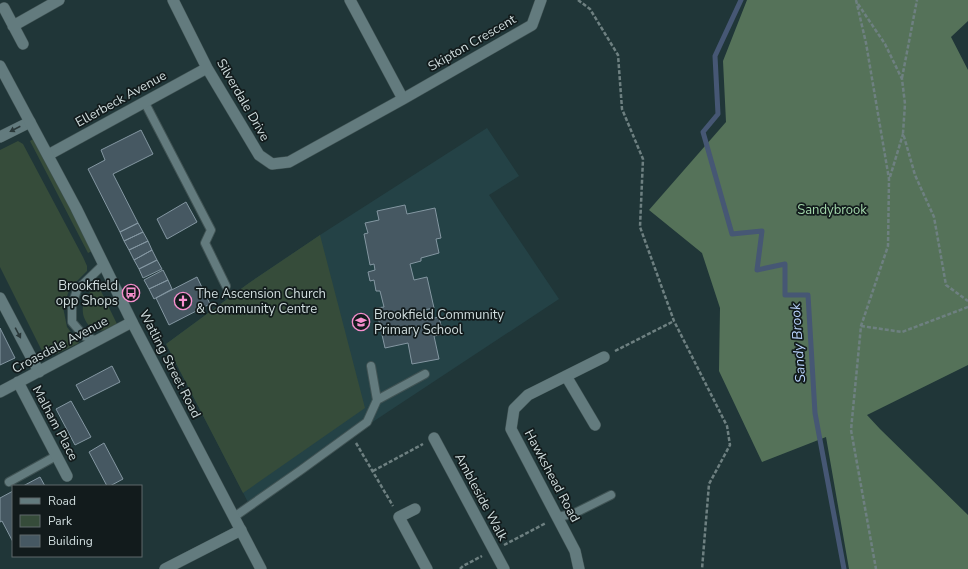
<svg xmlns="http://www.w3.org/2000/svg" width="968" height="569" font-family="'Nunito Sans',sans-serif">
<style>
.built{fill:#244246}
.green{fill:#364c3a}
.forest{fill:#557259}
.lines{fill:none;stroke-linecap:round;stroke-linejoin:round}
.stream{stroke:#465774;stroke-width:5}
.building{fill:#465862;stroke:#8497a2}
.service-casing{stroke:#405354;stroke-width:10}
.pedestrian-casing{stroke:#405354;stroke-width:12}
.minor-casing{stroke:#405354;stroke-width:12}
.tertiary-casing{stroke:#405354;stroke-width:12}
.path{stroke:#6e8081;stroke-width:2.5;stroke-dasharray:4 2;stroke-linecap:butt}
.service{stroke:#637b7e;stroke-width:8}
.pedestrian{stroke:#637b7e;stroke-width:11}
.minor{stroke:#637b7e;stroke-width:11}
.tertiary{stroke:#637b7e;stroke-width:11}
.oneway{fill:#2a3839}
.labels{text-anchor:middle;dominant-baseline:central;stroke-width:3.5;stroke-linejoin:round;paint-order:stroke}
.street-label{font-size:13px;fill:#d0ddde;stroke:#121b1c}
.park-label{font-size:13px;fill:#a2d6aa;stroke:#121b1c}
.poi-label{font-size:13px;fill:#d0ddde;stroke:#121b1c;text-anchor:start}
.water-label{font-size:14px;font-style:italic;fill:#b8d2fc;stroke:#121b1c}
</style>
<rect width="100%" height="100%" fill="#203638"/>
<path class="built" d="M487,128L519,176L489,195L559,299L368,425L251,508L166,344L249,283L320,235Z"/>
<path class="green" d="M35,138L92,251L88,253L30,141Z
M18,141L23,144L83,257L87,266V271L70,288L63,307L67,327L79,343L56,354L44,355L0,267V150Z
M320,235L365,408L243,493L166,344L249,283Z
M97,283L117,324C114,326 110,329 106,330C89,334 79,316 84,302C87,295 93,289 97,283Z"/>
<path class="forest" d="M747,0H968V21L951,37L968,70V365L867,415L880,429L968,515V569H849L826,437L762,462L719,371L720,308L702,253L649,210L726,122L723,61Z"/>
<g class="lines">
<path class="stream" d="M741,0L715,56L718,114L703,132L732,234L762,231L757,270L785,264V295H808L815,413L844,569"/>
</g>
<path class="building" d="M141,130L153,154L113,174L138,223L120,232L88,169L105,160L101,150Z
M186,202L197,222L167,239L157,219Z
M405,205L407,214L435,208L441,238L436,239L439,253L421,258V261L410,264L414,280L427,277L434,308L424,310L426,320L439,317L443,334L434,336L439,359L412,364L408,343L385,348L376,308L384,307L380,291H376L374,280L370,281L368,272L375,270L374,264L370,265L364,234L368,233L365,223L379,220L377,211Z
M138,223L143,232L124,241L120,232Z
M143,232L148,241L129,250L124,241Z
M148,241L152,250L134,260L129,250Z
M152,250L157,260L139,269L134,260Z
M157,260L162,269L143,278L139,269Z
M163,270L168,280L149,289L144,280Z
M197,277L210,304L169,325L156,298Z
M168,280L172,289L154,299L149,289Z
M0,328L15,358L0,365Z
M112,366L120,382L84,400L76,385Z
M71,401L91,437L75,445L56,409Z
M104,443L123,479L110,486H107L89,452Z
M40,477L45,486H23Z
M13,491V542L2,521L0,522V498Z"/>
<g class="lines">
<defs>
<path id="service" d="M145,103L211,230L205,243L226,286
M97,341L84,336L72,322V305L77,290L104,264
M377,400L425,374
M9,482L56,456
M234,517L301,470L367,422L377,400L371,366
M557,517L573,514L611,495"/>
<path id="pedestrian" d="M434,438L504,569"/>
<path id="minor" d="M173,0L207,68L259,155L272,164L289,162L403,99L532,25L541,0
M350,0L403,99
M4,8L23,44
M13,26L59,0
M0,137L30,122
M48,155L207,68
M0,298L39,372
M566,376L595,425
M18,382L67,476
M0,392L132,322
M415,509L399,517L427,569
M165,569L241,530
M579,569L575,551L511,429L514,409L528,395L604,357"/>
<path id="tertiary" d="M0,66L76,208L132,322L261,569"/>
</defs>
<use href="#service" class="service-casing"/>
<use href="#pedestrian" class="pedestrian-casing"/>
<use href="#minor" class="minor-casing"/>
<use href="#tertiary" class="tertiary-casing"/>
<path class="path" d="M578,0L590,9L618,55L622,109L643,159L640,227L674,321L727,426L730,445L709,484L702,569
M856,0L866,43L889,179L888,246L861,326L851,430L876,569
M858,4L885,44L902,79L905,104L903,133L915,175L934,217L946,285L968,301
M902,78L917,0
M890,177L903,134
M861,326L902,332L968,307
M615,351L674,321
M356,443L393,506
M373,471L423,444
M504,545L546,523
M460,569L463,566L482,556"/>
<use href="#service" class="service"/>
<use href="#pedestrian" class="pedestrian"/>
<use href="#minor" class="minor"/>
<use href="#tertiary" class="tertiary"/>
</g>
<defs><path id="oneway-solid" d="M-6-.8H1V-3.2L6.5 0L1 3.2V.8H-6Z"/></defs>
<g class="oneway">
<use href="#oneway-solid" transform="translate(15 129) rotate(153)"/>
<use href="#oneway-solid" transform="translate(18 333) rotate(62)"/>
</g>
<defs>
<symbol id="bus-ring" viewBox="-11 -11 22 22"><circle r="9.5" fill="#121b1c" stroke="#f790ce" stroke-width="1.5"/><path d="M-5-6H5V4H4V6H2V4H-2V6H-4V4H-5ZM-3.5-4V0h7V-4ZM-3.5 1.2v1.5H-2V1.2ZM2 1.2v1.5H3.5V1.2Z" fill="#f790ce"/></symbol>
<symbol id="church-ring" viewBox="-11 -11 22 22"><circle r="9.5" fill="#121b1c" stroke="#f790ce" stroke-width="1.5"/><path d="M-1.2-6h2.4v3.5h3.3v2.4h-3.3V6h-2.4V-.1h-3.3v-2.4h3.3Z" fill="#f790ce"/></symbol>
<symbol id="school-ring" viewBox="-11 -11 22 22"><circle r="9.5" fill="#121b1c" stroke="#f790ce" stroke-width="1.5"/><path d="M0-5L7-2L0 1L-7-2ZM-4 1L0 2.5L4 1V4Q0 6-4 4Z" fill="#f790ce"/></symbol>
</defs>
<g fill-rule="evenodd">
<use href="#bus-ring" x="121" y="283" width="20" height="20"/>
<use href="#church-ring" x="173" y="291" width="20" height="20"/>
<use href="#school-ring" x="351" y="312" width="20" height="20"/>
</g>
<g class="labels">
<g class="street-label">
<text transform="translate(472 43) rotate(-30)">Skipton Crescent</text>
<text transform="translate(121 99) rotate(-29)">Ellerbeck Avenue</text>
<text transform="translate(243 100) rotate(60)">Silverdale Drive</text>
<text transform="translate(60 345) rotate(-28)">Croasdale Avenue</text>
<text transform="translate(170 364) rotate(63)">Watling Street Road</text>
<text transform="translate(55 423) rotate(62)">Malham Place</text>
<text transform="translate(552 476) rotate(62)">Hawkshead Road</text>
<text transform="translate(481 497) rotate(62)">Ambleside Walk</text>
</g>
<g class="park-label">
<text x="832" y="210">Sandybrook</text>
</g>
<g class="poi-label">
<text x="118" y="286" text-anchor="end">Brookfield<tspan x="118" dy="15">opp Shops</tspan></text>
<text x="196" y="294">The Ascension Church<tspan x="196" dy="15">&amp; Community Centre</tspan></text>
<text x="374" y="315">Brookfield Community<tspan x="374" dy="15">Primary School</tspan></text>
</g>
<g class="water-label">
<text transform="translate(798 343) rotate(-94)">Sandy Brook</text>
</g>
</g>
<rect x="12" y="485" width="130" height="72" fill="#121b1c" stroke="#5e696a"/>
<rect x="20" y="498" width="20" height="6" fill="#637b7e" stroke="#5e696a"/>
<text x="48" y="505" font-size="12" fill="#d0ddde">Road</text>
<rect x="20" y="515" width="20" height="12" fill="#364c3a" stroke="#5e696a"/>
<text x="48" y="525" font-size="12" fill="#d0ddde">Park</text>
<rect x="20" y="535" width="20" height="12" fill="#465862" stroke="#5e696a"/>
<text x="48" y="545" font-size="12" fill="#d0ddde">Building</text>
</svg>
